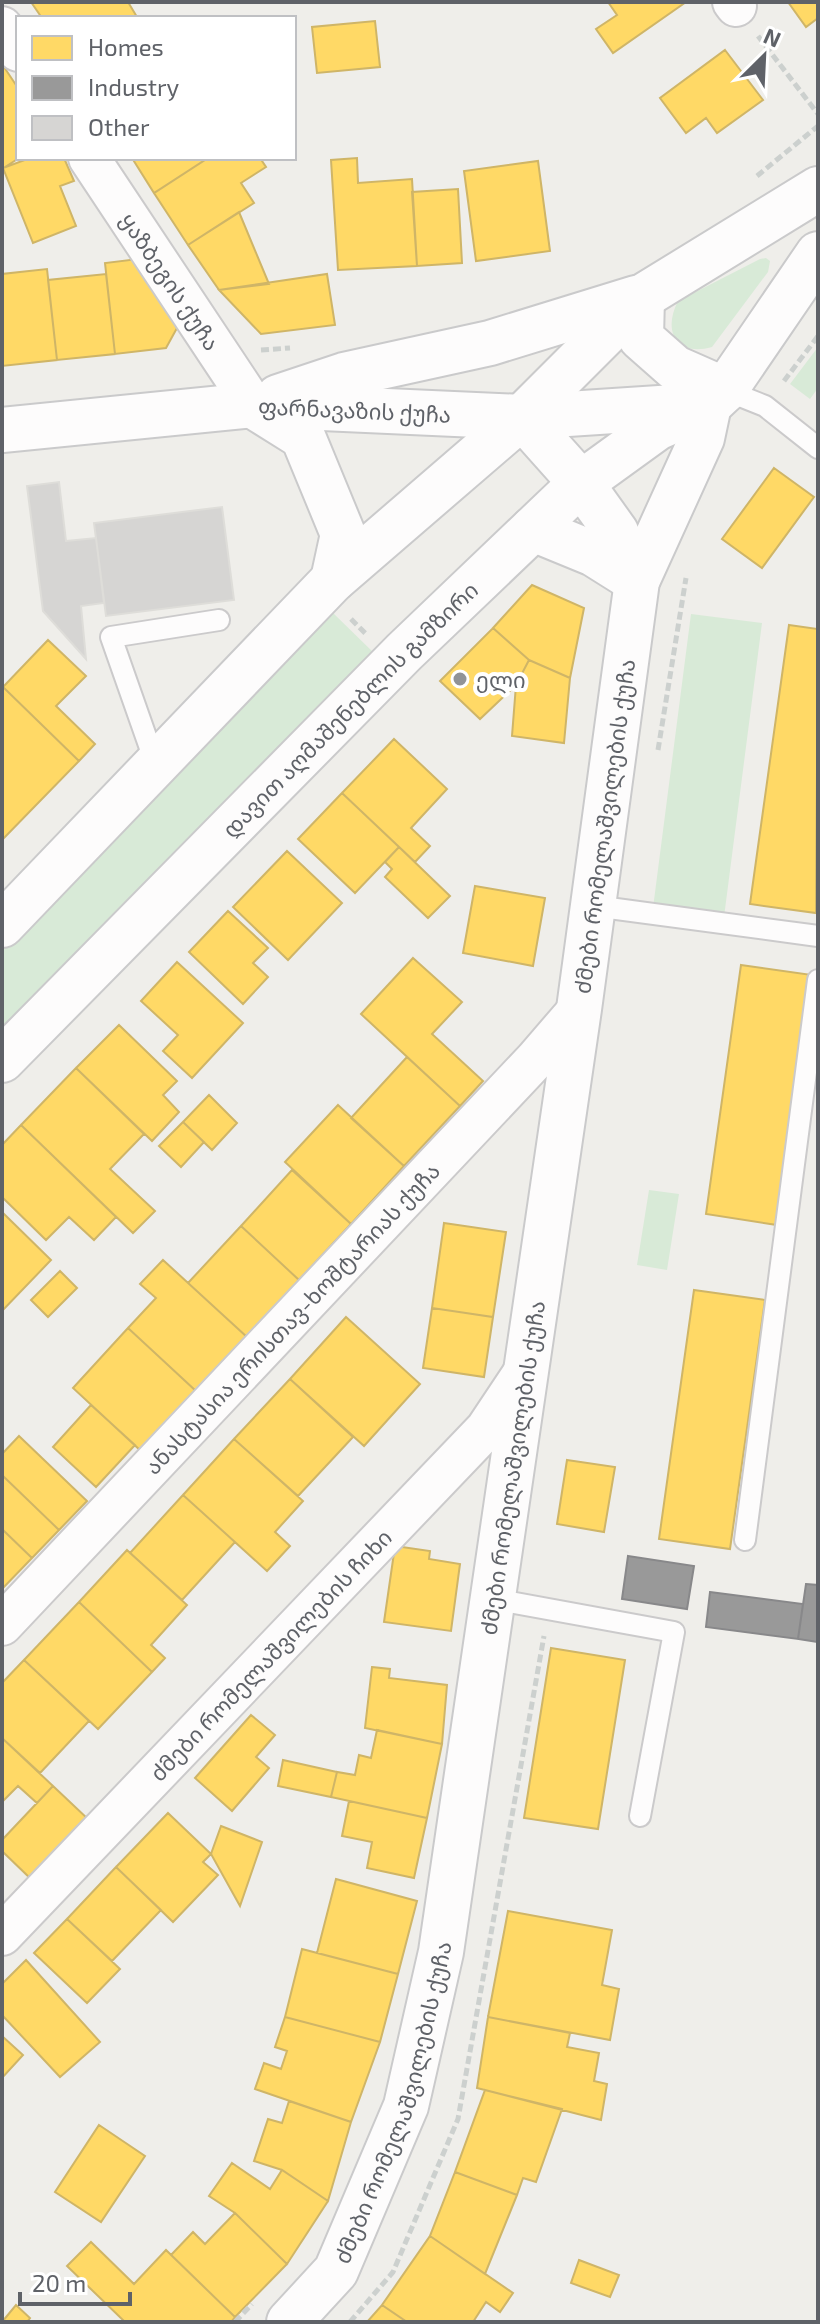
<svg xmlns="http://www.w3.org/2000/svg" width="820" height="2324" font-family="'Exo 2','Noto Sans Georgian',sans-serif">
<style>
.green{fill:#d8ead7}
.homes{fill:#ffd966;stroke:#cfb567;stroke-width:2}
.industry{fill:#999;stroke:#88888a;stroke-width:2}
.building{fill:#d6d5d3;stroke:#deddd9;stroke-width:2}
.lines{fill:none;stroke-linecap:round;stroke-linejoin:round}
.lane-casing{stroke:#cbcacb;stroke-width:24}
.street-casing{stroke:#cbcacb;stroke-width:44}
.secondary-casing{stroke:#cacacb;stroke-width:48}
.path{stroke:#ccd0ce;stroke-width:5;stroke-dasharray:8 4;stroke-linecap:butt}
.lane{stroke:#fdfcfc;stroke-width:20}
.street{stroke:#fdfcfc;stroke-width:40}
.secondary{stroke:#fdfcfc;stroke-width:44}
.poi-dot{fill:#919396;stroke:#fff;stroke-width:3}
.labels{text-anchor:middle;dominant-baseline:central;stroke-width:8;stroke-linejoin:round;paint-order:stroke}
.street-label{font-size:22px;fill:#5f6268;stroke:#fff}
.poi-label{font-size:22px;fill:#5f6268;stroke:#fff;text-anchor:start}
</style>
<rect width="100%" height="100%" fill="#efeeea"/>
<path class="green" d="M766,258L770,261L768,272L712,347C677,357 662,332 678,301L760,259Z
M818,347V388L810,399L790,384Z
M332,612L376,655L2,1040V951Z
M691,614L762,623L724,917L653,908Z
M649,1190L679,1194L667,1270L637,1265Z"/>
<path class="homes" d="M31,2H128L137,17L42,18Z
M608,2H686L613,53L596,29L617,15Z
M788,2H818V18L806,27Z
M375,21L380,67L317,73L312,27Z
M725,50L763,100L717,133L706,118L686,133L660,98Z
M2,64L18,88L19,158L2,169Z
M30,158H64L74,181L60,186L76,226L33,243L3,168Z
M132,158H208L154,193Z
M208,158H260L266,167L241,183L254,203L188,245L154,193Z
M357,158L358,183L412,179L417,266L338,270L331,160Z
M538,161L550,251L476,261L464,171Z
M458,189L462,263L417,266L412,192Z
M239,212L269,284L219,290L188,245Z
M138,259L177,328L166,348L115,354L105,263Z
M47,269L57,360L2,366V274Z
M106,274L115,354L57,360L48,280Z
M327,274L335,325L261,334L219,290Z
M774,468L814,497L762,568L722,539Z
M532,585L584,608L570,678L529,660L493,628Z
M789,625L818,629L816,913L750,904Z
M493,628L529,660L516,685L480,719L440,681Z
M48,640L86,676L56,706L95,744L79,761L3,687Z
M529,660L570,678L564,743L512,736L516,685Z
M2,686L79,761L2,840Z
M394,739L447,789L411,828L430,846L415,862L342,793Z
M342,793L399,847L355,893L298,839Z
M399,847L450,896L428,918L385,877L392,869L385,862Z
M287,851L342,903L288,960L233,907Z
M475,886L545,898L533,966L463,953Z
M228,911L268,948L253,963L268,977L243,1004L189,952Z
M413,958L462,1002L432,1034L483,1081L460,1106L361,1014Z
M177,962L243,1023L192,1078L163,1051L178,1035L141,1001Z
M741,965L812,975L777,1225L706,1214Z
M119,1025L177,1081L163,1095L179,1112L152,1141L76,1068Z
M407,1057L460,1106L404,1166L351,1118Z
M76,1068L144,1134L110,1169L155,1211L133,1233L21,1125Z
M209,1095L237,1123L212,1150L183,1122Z
M338,1105L404,1166L351,1224L285,1162Z
M183,1122L204,1142L181,1167L159,1146Z
M21,1125L116,1217L94,1240L69,1217L46,1240L2,1197V1145Z
M292,1170L351,1224L299,1280L241,1226Z
M2,1212L51,1260L2,1311Z
M444,1223L506,1232L493,1317L432,1308Z
M241,1226L299,1280L247,1337L188,1283Z
M163,1260L247,1337L196,1391L128,1328L156,1298L140,1284Z
M60,1271L77,1288L48,1317L31,1300Z
M694,1290L765,1300L730,1549L659,1539Z
M432,1308L493,1317L484,1377L423,1368Z
M346,1317L420,1384L364,1446L290,1379Z
M128,1328L196,1391L141,1451L73,1388Z
M290,1379L353,1437L298,1496L234,1439Z
M91,1405L135,1445L96,1487L53,1447Z
M19,1436L87,1501L59,1530L2,1475V1454Z
M234,1439L303,1501L275,1532L290,1546L267,1571L183,1495Z
M567,1460L615,1467L604,1532L557,1524Z
M2,1475L59,1530L32,1558L2,1529Z
M183,1495L235,1542L182,1600L130,1553Z
M2,1529L32,1558L2,1589Z
M395,1546L430,1551L429,1559L460,1564L451,1631L384,1622Z
M127,1550L187,1605L151,1645L165,1658L152,1672L79,1602Z
M79,1602L152,1672L98,1729L24,1660Z
M551,1648L625,1660L598,1829L524,1818Z
M24,1660L89,1721L40,1773L2,1738V1683Z
M372,1667L390,1669L389,1678L447,1685L442,1744L365,1728Z
M251,1715L275,1735L256,1757L269,1768L232,1811L195,1778Z
M377,1730L442,1744L427,1818L331,1797L337,1772L355,1775L359,1755L371,1758Z
M2,1738L53,1786L37,1803L18,1786L2,1802Z
M283,1760L337,1772L331,1797L278,1786Z
M53,1786L89,1820L32,1880L2,1851V1840Z
M349,1801L427,1818L414,1878L367,1868L372,1842L342,1836Z
M168,1813L211,1854L203,1862L218,1875L173,1922L116,1867Z
M221,1826L262,1842L240,1906L211,1854Z
M116,1867L161,1910L112,1961L67,1919Z
M336,1879L417,1901L398,1974L317,1953Z
M508,1911L612,1930L602,1985L619,1989L610,2040L488,2017Z
M67,1919L120,1969L87,2003L34,1953Z
M302,1949L398,1974L380,2042L285,2017Z
M26,1960L100,2042L60,2077L2,2015V1984Z
M285,2017L380,2042L351,2122L255,2089L264,2063L281,2069L287,2051L275,2047Z
M488,2017L570,2033L567,2047L599,2053L594,2081L607,2084L601,2120L477,2088Z
M2,2036L23,2055L2,2078Z
M485,2090L562,2109L536,2182L523,2178L517,2195L455,2172Z
M289,2101L351,2122L328,2201L282,2170L254,2161L268,2119L282,2123Z
M99,2125L145,2156L101,2222L55,2192Z
M232,2163L270,2189L282,2170L328,2201L287,2264L235,2213L209,2196Z
M455,2172L517,2195L485,2274L430,2236Z
M235,2213L287,2264L235,2317L171,2255L193,2232L205,2244Z
M430,2236L513,2293L500,2312L486,2302L473,2322H407L382,2305Z
M91,2242L134,2284L166,2250L235,2317L231,2322H125L67,2266Z
M579,2260L619,2275L610,2297L571,2283Z
M16,2305L30,2318L27,2322H2Z
M382,2305L407,2322H367Z"/>
<path class="industry" d="M628,1556L694,1566L687,1609L622,1599Z
M806,1584L818,1585V1642L798,1639Z
M710,1592L803,1604L798,1639L706,1627Z"/>
<path class="building" d="M59,482L66,541L96,538L104,603L81,606L86,659L43,611L27,486Z
M222,507L234,600L106,616L94,523Z"/>
<g class="lines">
<defs>
<path id="lane" d="M725,390L765,406L818,448
M156,765L111,637L219,620
M594,906L818,936
M745,1540L818,980
M493,1599L674,1632L640,1816"/>
<g id="street">
<path d="M733,2L736,6"/>
<path d="M2,27L18,51"/>
<path id="s1" d="M89,158L253,405"/>
<path id="s2" d="M2,1625L535,1060L579,1009"/>
<path id="s3" d="M2,1935L486,1429L528,1366"/>
</g>
<g id="secondary">
<path d="M642,297L641,338L675,368L725,390"/>
<path d="M278,397L344,375L490,343L636,298"/>
<path d="M255,407L303,437L343,534L333,580"/>
<path d="M522,417L581,483L616,532L637,581"/>
<path id="s4" d="M2,430L253,405L522,417L690,406"/>
<path d="M533,529L594,554L637,581"/>
<path d="M2,925L333,580L522,417L642,297L818,189"/>
<path id="s5" d="M2,1060L404,652L581,483L657,428L709,405L725,390L818,254"/>
<path id="s6" d="M289,2322L336,2271L406,2106L441,1952L579,1009L637,581L702,438L709,405"/>
</g>
</defs>
<use href="#lane" class="lane-casing"/>
<use href="#street" class="street-casing"/>
<use href="#secondary" class="secondary-casing"/>
<path class="path" d="M758,36L818,114
M757,176L818,126
M261,350L290,348
M784,381L818,336
M351,619L366,634
M658,750L686,578
M235,2322L252,2304
M350,2322L393,2272L458,2119L544,1636"/>
<use href="#lane" class="lane"/>
<use href="#street" class="street"/>
<use href="#secondary" class="secondary"/>
</g>
<circle class="poi-dot" cx="460" cy="679" r="8"/>
<g class="labels">
<g class="street-label">
<text stroke="none"><textPath href="#s1" startOffset="148">ყაზბეგის ქუჩა</textPath></text>
<text stroke="none"><textPath href="#s4" startOffset="354">ფარნავაზის ქუჩა</textPath></text>
<text stroke="none"><textPath href="#s5" startOffset="494">დავით აღმაშენებლის გამზირი</textPath></text>
<text stroke="none"><textPath href="#s6" startOffset="1544">ძმები რომელაშვილების ქუჩა</textPath></text>
<text stroke="none"><textPath href="#s2" startOffset="422">ანასტასია ერისთავ-ხოშტარიას ქუჩა</textPath></text>
<text stroke="none"><textPath href="#s6" startOffset="896">ძმები რომელაშვილების ქუჩა</textPath></text>
<text stroke="none"><textPath href="#s3" startOffset="388">ძმები რომელაშვილების ჩიხი</textPath></text>
<text stroke="none"><textPath href="#s6" startOffset="248">ძმები რომელაშვილების ქუჩა</textPath></text>
</g>
<g class="poi-label">
<text x="476" y="679">ელი</text>
</g>
</g>
<rect width="820" height="2324" fill="none" stroke="#5f6268" stroke-width="8"/>
<rect x="16" y="16" width="280" height="144" fill="#ffffff" stroke="#bfc0c3" stroke-width="2"/>
<rect x="32" y="36" width="40" height="24" fill="#ffd966" stroke="#bfc0c3" stroke-width="2"/>
<text x="88" y="56" font-size="24" fill="#5f6268">Homes</text>
<rect x="32" y="76" width="40" height="24" fill="#999999" stroke="#bfc0c3" stroke-width="2"/>
<text x="88" y="96" font-size="24" fill="#5f6268">Industry</text>
<rect x="32" y="116" width="40" height="24" fill="#d6d5d3" stroke="#bfc0c3" stroke-width="2"/>
<text x="88" y="136" font-size="24" fill="#5f6268">Other</text>
<g transform="translate(764 56) rotate(24)" stroke="#ffffff" stroke-width="6" paint-order="stroke">
<path d="M0-6L14 30L0 20L-14 30Z" fill="#5f6268"/>
<text y="-12" font-size="22" font-weight="bold" text-anchor="middle" fill="#5f6268">N</text>
</g>
<path d="M20 2292v12h110v-12" fill="none" stroke="#5f6268" stroke-width="4"/>
<text x="32" y="2292" font-size="24" fill="#5f6268" stroke="#ffffff" stroke-width="6" paint-order="stroke">20 m</text>
</svg>
